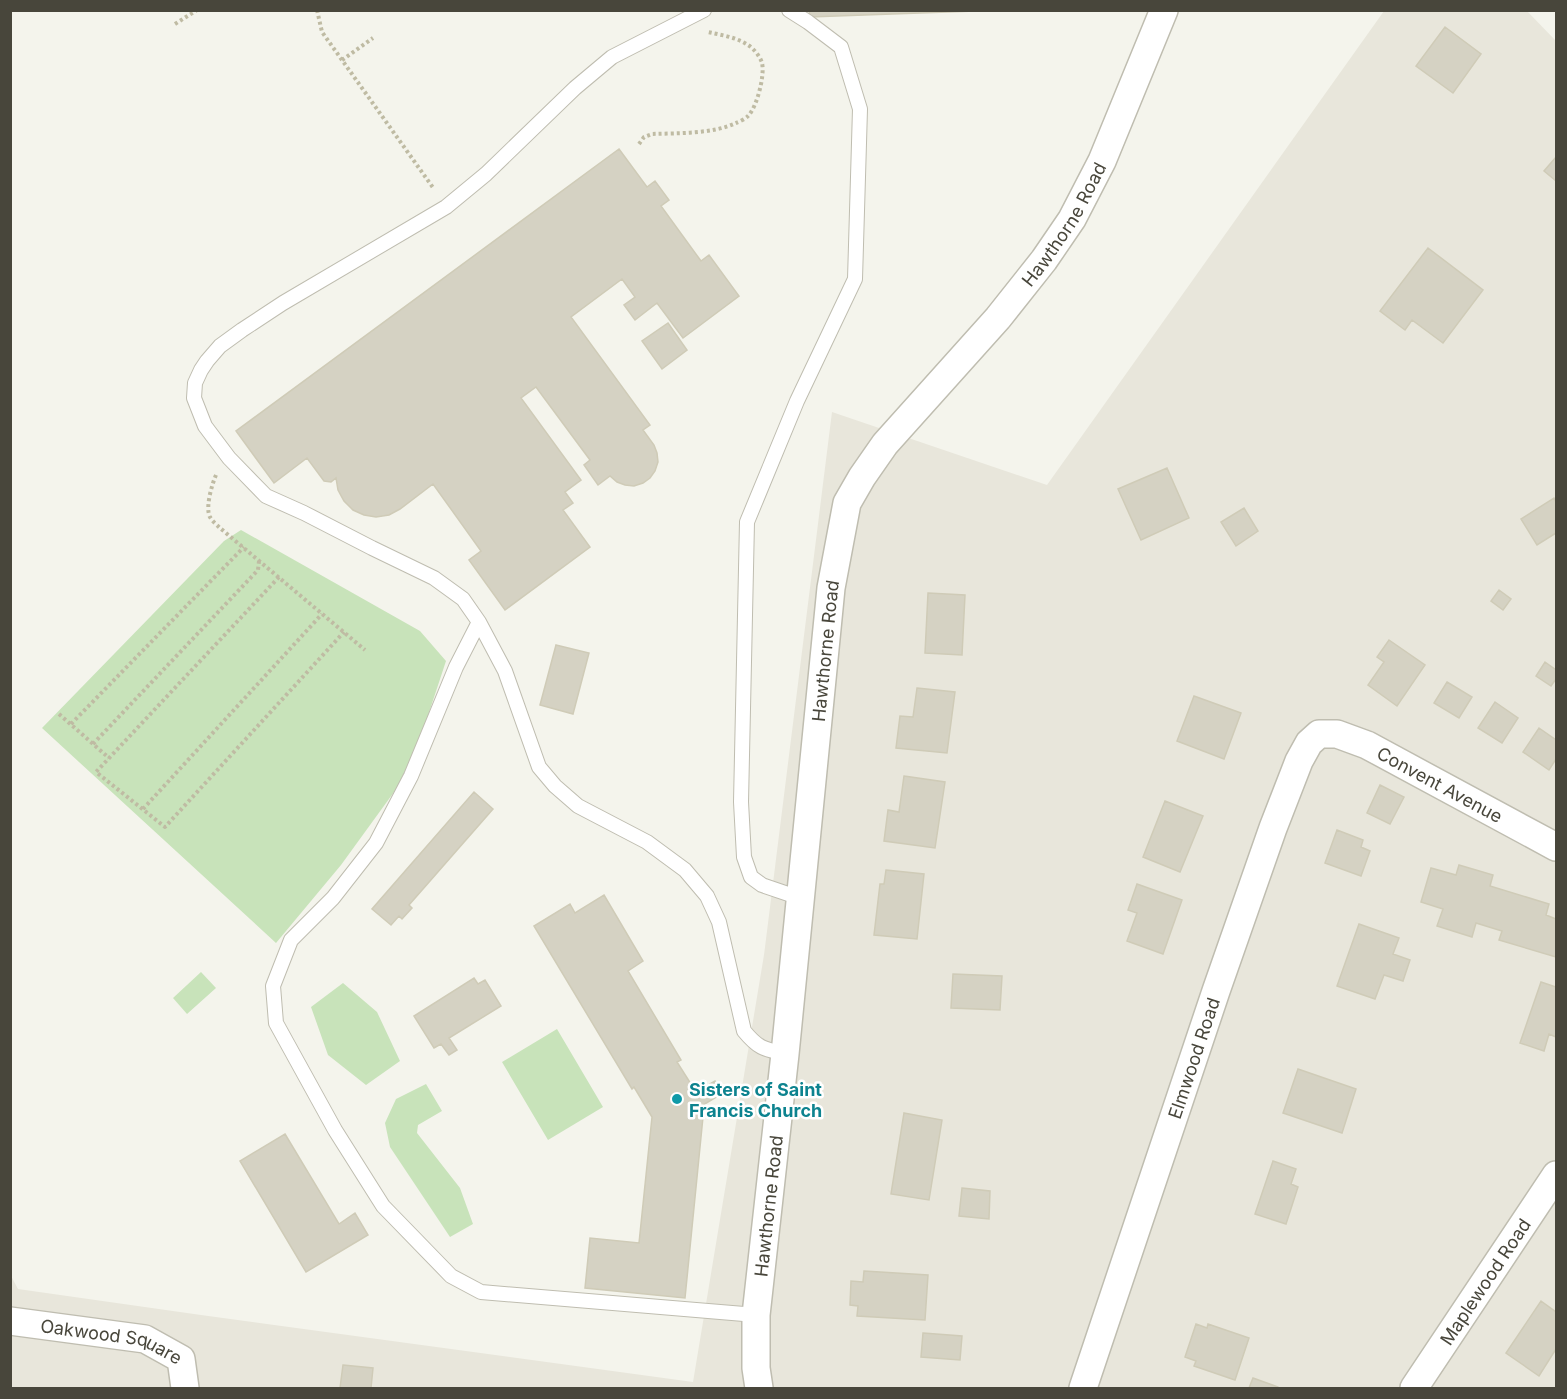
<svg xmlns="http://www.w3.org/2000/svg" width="1567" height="1399" font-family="Inter,sans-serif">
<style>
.residential{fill:#e8e6db}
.green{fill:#c8e3ba}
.building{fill:#d5d2c3;stroke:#cfcbb7;stroke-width:1.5}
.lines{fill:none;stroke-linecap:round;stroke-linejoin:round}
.service-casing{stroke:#bfbdb0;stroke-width:16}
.minor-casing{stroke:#bfbdb0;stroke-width:30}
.path{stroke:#bfbba3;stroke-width:4;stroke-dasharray:3 3;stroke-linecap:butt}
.service{stroke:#fff;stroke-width:14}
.minor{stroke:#fff;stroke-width:27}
.culture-dot{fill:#0f9aa8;stroke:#fff;stroke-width:2}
.labels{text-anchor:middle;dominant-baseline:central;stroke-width:5;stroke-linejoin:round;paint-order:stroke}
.street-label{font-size:18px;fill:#48463b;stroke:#fff}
.culture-label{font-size:18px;font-weight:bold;fill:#0d838f;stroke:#fff;text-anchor:start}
</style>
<rect width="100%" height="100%" fill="#f4f4ec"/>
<path class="residential" d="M1384,11H1527L1556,41V1388H11L10,1274L18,1289L201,1315L693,1382L764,955L832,412L1047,485Z"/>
<path class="green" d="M241,530L420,631L446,661L410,770L341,865L276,943L42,728L224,541Z
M201,972L216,988L187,1014L173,998Z
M343,983L377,1012L400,1061L366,1085L328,1055L311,1007Z
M557,1029L603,1107L548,1140L502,1062Z
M426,1084L442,1111L418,1125L417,1133L460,1188L473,1224L450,1237L390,1147L385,1123L396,1099Z"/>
<path class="building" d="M809,10H975V11L810,17Z
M1445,27L1481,54L1453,93L1416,66Z
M619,149L647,187L655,181L669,200L661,206L701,261L709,255L739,296L683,338L657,303L635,320L624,305L635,297L622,279L571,317L650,425L643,430L654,445L657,453L658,462L655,471L650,478L643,483L634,486L625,485L617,482L610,476L598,485L584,465L590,460L536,387L521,398L581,480L565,492L573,503L563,510L590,547L505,610L469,560L481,551L433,484L400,509L389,515L376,517L364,515L353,510L344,501L338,490L336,478L331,482L324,481L307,458L274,483L236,431Z
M1556,157V181L1544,171Z
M1428,248L1483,290L1443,343L1412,320L1405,330L1380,311Z
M668,323L687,350L662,369L642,341Z
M1167,468L1189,518L1141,540L1118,489Z
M1554,498L1556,502V533L1537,545L1521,519Z
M1244,508L1258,531L1236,546L1221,522Z
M1499,590L1511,599L1503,610L1491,601Z
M928,593L965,595L962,655L925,653Z
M1389,640L1425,665L1397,706L1368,685L1384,662L1377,657Z
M556,645L589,653L573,714L540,705Z
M1545,662L1556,670V679L1551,686L1536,676Z
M1447,682L1472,697L1459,718L1434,703Z
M917,688L955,692L947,753L896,748L900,716L913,717Z
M1194,696L1241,713L1224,759L1177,741Z
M1495,702L1518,718L1502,743L1478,728Z
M1539,728L1556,740V759L1549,770L1523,752Z
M904,776L945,782L935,848L884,841L888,810L899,812Z
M1380,785L1404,797L1390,824L1367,813Z
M474,792L493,809L409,905L412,908L402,919L399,916L391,925L372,909Z
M1165,801L1203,816L1180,872L1143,857Z
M1337,830L1363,840L1361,847L1370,851L1361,876L1325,863Z
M1459,865L1493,875L1490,886L1549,904L1546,915L1556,919V957L1499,940L1502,931L1476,923L1472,937L1437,926L1443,909L1421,902L1431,868L1456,875Z
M886,870L924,874L917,939L874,935L880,884H884Z
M1137,884L1182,900L1163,954L1127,941L1137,913L1128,910Z
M604,895L643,961L628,971L681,1060L677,1062L696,1092L715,1081L723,1093L703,1105L704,1107L685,1298L585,1288L590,1238L639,1243L652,1117L634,1087L632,1089L534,926L570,904L575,913Z
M1359,924L1399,938L1393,954L1410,960L1403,981L1384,975L1375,999L1337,986Z
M953,974L1002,976L1000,1010L951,1008Z
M474,978L478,984L485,980L501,1006L449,1038L457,1050L449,1055L441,1044L434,1048L414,1016Z
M1541,982L1556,987V1037L1549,1034L1544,1051L1520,1043Z
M1298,1069L1356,1089L1342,1133L1283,1113Z
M904,1113L942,1120L929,1200L891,1194Z
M285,1134L339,1224L355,1213L368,1235L306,1272L240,1161Z
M1273,1161L1296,1169L1291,1184L1298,1187L1286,1224L1255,1214Z
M962,1188L990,1191L989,1219L959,1216Z
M864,1271L928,1275L925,1320L857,1316L858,1306L850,1305L851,1281L863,1282Z
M1541,1301L1556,1312V1349L1539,1376L1506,1353Z
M1196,1324L1207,1328L1208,1324L1249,1338L1235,1380L1194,1366L1196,1361L1185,1357Z
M923,1333L962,1336L960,1360L921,1357Z
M343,1365L373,1368L371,1388H340Z
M1253,1378L1278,1387V1388H1249Z"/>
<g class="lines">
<defs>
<path id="service" d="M704,10L612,57L575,88L486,174L446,207L283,303L242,330L220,346L207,361L201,370L195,383L194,398L205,426L229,458L266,496L304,513L372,548L434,578L463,599L479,622L505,671L539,767L555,786L578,806L647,842L685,870L707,896L719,922L744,1031C758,1048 763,1049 785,1054
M789,10L808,22L841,47L860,109L855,279L797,401L747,522L741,802L744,857L751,877L762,885L800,898
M479,622L456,667L411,776L376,843L333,898L291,940L273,986L276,1023L335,1130L383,1206L451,1276L481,1292L756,1315"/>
<g id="minor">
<path id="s1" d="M10,1321L145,1339L181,1359L185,1388"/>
<path id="s2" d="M759,1388L756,1368V1315L785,1054L831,588L847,503L862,477L885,444L998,318L1044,260L1072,219L1102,161L1164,10"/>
<path id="s3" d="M1083,1388L1216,991L1273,828L1299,761L1309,743L1319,734H1337L1367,745L1556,847"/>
<path id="s4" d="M1414,1388L1556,1175"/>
</g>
</defs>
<use href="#service" class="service-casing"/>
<use href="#minor" class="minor-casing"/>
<path class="path" d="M317,10L322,32L434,189
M175,24L197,10
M342,60L373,38
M639,144L644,137L652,134C678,133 713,134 736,123C739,122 745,119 748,116C757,107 765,75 762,63C760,56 753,48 748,45C736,37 721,35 708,32
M216,475C212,484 205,508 210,517C212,521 217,525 220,528L365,650
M279,577L96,772L165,827L344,632
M59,714L109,758
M71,724L244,547
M93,744L258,570L259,561
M143,809L322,614"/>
<use href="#service" class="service"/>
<use href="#minor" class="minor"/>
</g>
<circle class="culture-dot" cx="677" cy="1099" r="6"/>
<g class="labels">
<g class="street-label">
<text stroke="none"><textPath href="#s2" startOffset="1245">Hawthorne Road</textPath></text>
<text stroke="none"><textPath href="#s2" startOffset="741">Hawthorne Road</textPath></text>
<text stroke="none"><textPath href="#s3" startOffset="830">Convent Avenue</textPath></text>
<text stroke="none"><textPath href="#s3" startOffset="348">Elmwood Road</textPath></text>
<text stroke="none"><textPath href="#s2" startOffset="183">Hawthorne Road</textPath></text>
<text stroke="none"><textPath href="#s4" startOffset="128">Maplewood Road</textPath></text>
<text stroke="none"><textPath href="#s1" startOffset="104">Oakwood Square</textPath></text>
</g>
<g class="culture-label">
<text x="689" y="1089">Sisters of Saint<tspan x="689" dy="21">Francis Church</tspan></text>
</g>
</g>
<rect width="1567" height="1399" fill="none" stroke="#48463b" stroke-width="24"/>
</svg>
